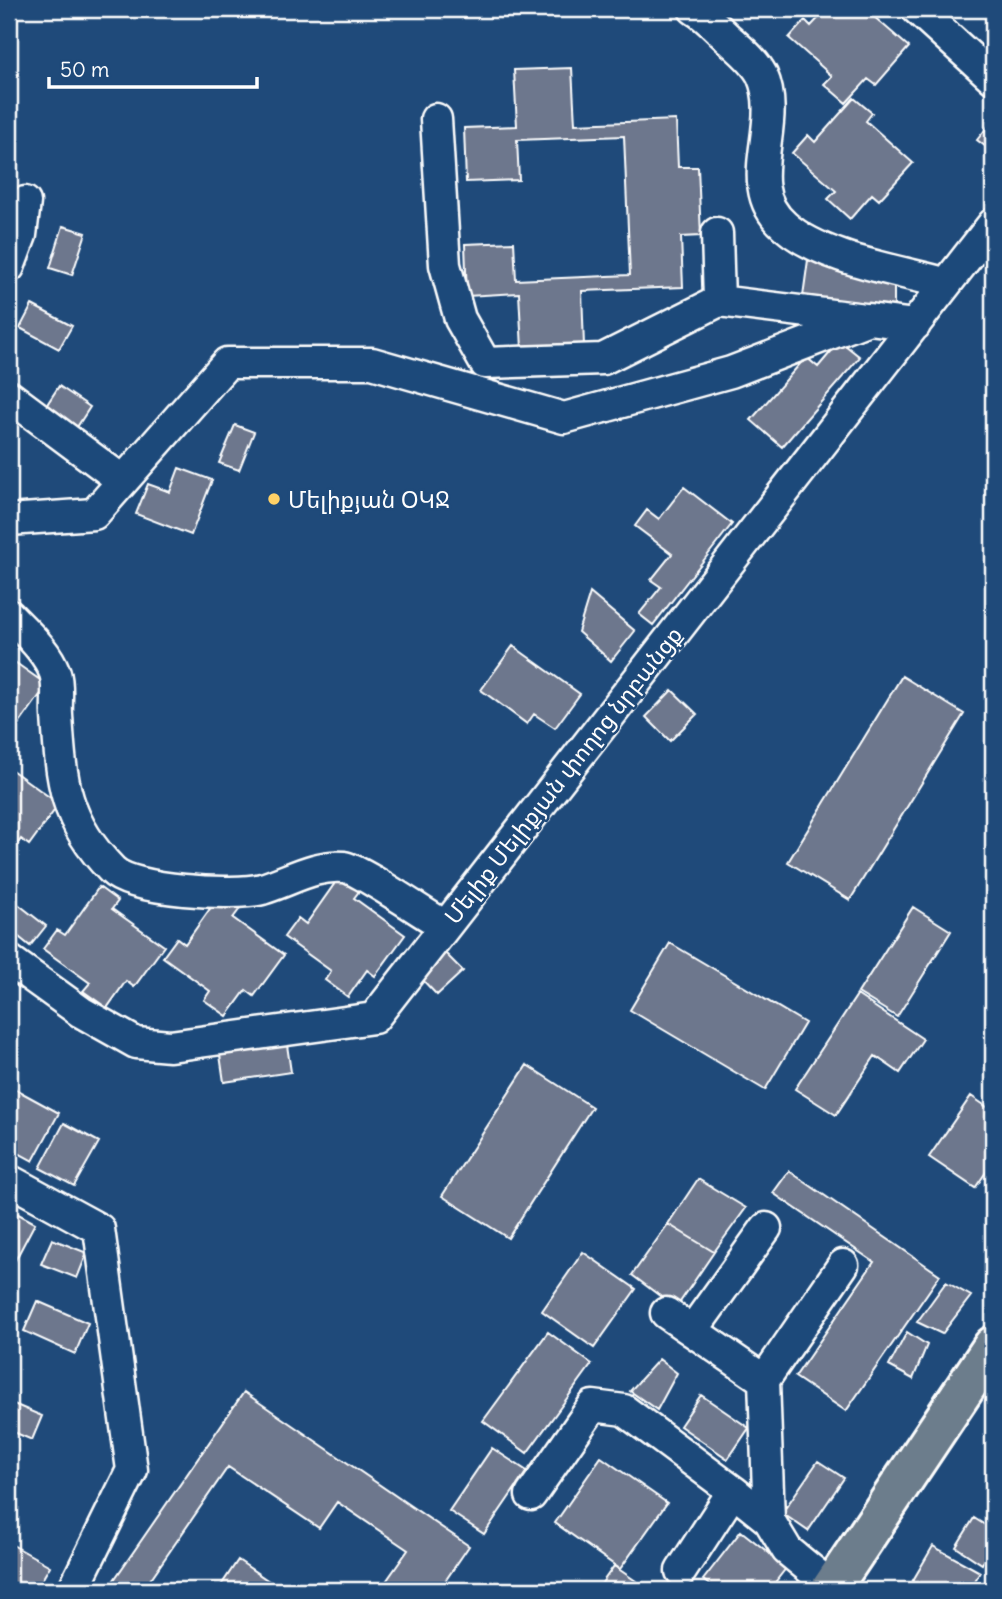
<svg xmlns="http://www.w3.org/2000/svg" width="1002" height="1599" font-family="Delius,'Noto Sans Armenian',sans-serif">
<style>
.building{fill:#6d778d;stroke:#fff;stroke-width:2}
.lines{fill:none;stroke-linecap:round;stroke-linejoin:round}
.minor-casing{stroke:#fff;stroke-width:35}
.major-casing{stroke:#fff;stroke-width:44}
.minor{stroke:#1f4a7a;stroke-width:30}
.major{stroke:#6c7d8c;stroke-width:38}
.poi-dot{fill:#ffd166;stroke:#1f4a7a;stroke-width:2.5}
.labels{text-anchor:middle;dominant-baseline:central;stroke-width:5;stroke-linejoin:round;paint-order:stroke}
.poi-label{font-size:23px;fill:#fff;stroke:#1f4a7a;text-anchor:start}
.street-label{font-size:23px;fill:#fff;stroke:#1f4a7a}
</style>
<rect width="100%" height="100%" fill="#1f4a7a"/>
<filter id="ink" filterUnits="userSpaceOnUse"><feTurbulence type="fractalNoise" baseFrequency=".0143" numOctaves="2"/><feDisplacementMap in="SourceGraphic" scale="14" xChannelSelector="R" yChannelSelector="G"/><feConvolveMatrix kernelMatrix="1 2 1 2 8 2 1 2 1" color-interpolation-filters="sRGB"/></filter>
<g filter="url(#ink)">
<path class="building" d="M827,9H865L909,47L876,85L868,79L846,103L824,84L832,76L789,38L805,20L811,26Z
M572,68L575,124L676,120L678,167H698L701,236L681,237L683,287L582,291L584,346L522,349L519,293L467,296L465,244L514,242L516,280L630,275L624,136L517,140L519,180L466,182L464,128L517,126L514,70Z
M854,98L872,113L866,121L913,163L879,200L872,194L850,219L828,199L836,191L792,153L808,135L815,142Z
M993,120V152L977,140Z
M63,226L86,233L72,275L50,268Z
M808,260L894,272V309L803,296Z
M32,305L72,326L59,349L20,328Z
M840,341L860,357L782,447L751,420L806,357L818,367Z
M59,386L90,407L77,427L46,406Z
M235,425L254,432L239,470L219,463Z
M179,468L212,480L191,535L136,514L148,484L170,492Z
M684,487L732,524L653,625L639,614L661,587L651,580L672,554L635,526L647,510L659,519Z
M590,593L635,631L611,661L578,632Z
M513,646L580,694L555,728L534,714L527,724L481,690Z
M9,658L47,685L17,727L9,721Z
M902,676L964,714L850,900L788,862Z
M672,690L697,714L670,741L646,717Z
M9,768L59,804L29,845L21,839L9,856Z
M340,876L360,890L354,898L405,935L375,976L367,970L348,997L325,980L331,971L284,937L298,918L306,924Z
M99,887L118,901L112,909L164,946L134,987L126,981L107,1008L83,991L90,983L43,949L57,930L65,935Z
M219,896L239,910L233,918L284,955L254,996L246,990L227,1016L204,1000L210,991L163,957L177,938L185,944Z
M9,897L46,926L30,946L9,929Z
M913,907L951,931L897,1017L858,993Z
M670,943L805,1023L765,1090L630,1010Z
M443,951L463,971L437,995L417,974Z
M857,995L923,1039L900,1073L875,1056L836,1115L795,1089Z
M287,1045L291,1072L224,1082L220,1055Z
M527,1065L592,1107L508,1238L442,1196Z
M15,1089L59,1113L33,1161L9,1148V1100Z
M971,1096L993,1111V1162L975,1188L929,1157Z
M64,1123L99,1142L74,1186L40,1168Z
M789,1171L940,1275L846,1411L795,1377L874,1262L773,1193Z
M698,1179L746,1208L714,1252L668,1224Z
M9,1209L35,1223L9,1272Z
M668,1224L714,1252L676,1308L632,1275Z
M52,1239L87,1253L77,1278L41,1264Z
M583,1252L636,1289L594,1348L542,1311Z
M946,1282L971,1296L942,1334L917,1322Z
M37,1301L88,1323L75,1354L24,1331Z
M548,1332L592,1364L527,1453L483,1421Z
M907,1332L927,1345L913,1379L889,1366Z
M659,1359L677,1373L657,1410L630,1391Z
M244,1392L469,1546L439,1590H380L408,1550L337,1502L319,1528L228,1467L150,1580L165,1590H107Z
M701,1395L749,1428L728,1459L680,1426Z
M9,1402L42,1416L32,1440L9,1430Z
M492,1448L527,1471L484,1534L449,1511Z
M601,1457L667,1503L620,1569L555,1523Z
M818,1461L844,1478L808,1531L782,1513Z
M974,1518L993,1530V1546L982,1564L956,1547Z
M741,1531L787,1567L769,1590H716L703,1580Z
M9,1543L50,1566L36,1590H9Z
M933,1546L980,1572L970,1590H926L912,1582Z
M238,1560L282,1590H218Z
M614,1566L649,1590H597Z"/>
<g class="lines">
<defs>
<path id="minor" d="M694,9C707,16 718,30 730,40C741,50 755,61 762,75C785,126 737,185 785,226C822,259 897,270 944,283
M917,9L993,78
M436,119L445,265L460,319L485,363L603,359L719,301
M717,233L719,301L865,319
M9,267L21,235L25,202
M9,396L123,481
M9,520L94,514L227,363H372L564,418L731,372L869,319L915,325
M9,615C26,633 46,649 55,673C59,685 56,703 57,715C61,781 64,821 112,870C132,891 235,896 262,889C289,881 315,864 344,867C359,869 427,916 445,926
M9,960L81,1012L136,1043L170,1046L374,1018L993,224
M9,1180L99,1229L132,1470L73,1590
M666,1313L764,1380
M692,1331L766,1228
M531,1495L593,1406L624,1410L733,1491L769,1520L787,1550L832,1587
M769,1520L764,1380L843,1265
M681,1571L733,1491"/>
<path id="major" d="M830,1590L993,1346"/>
</defs>
<use href="#minor" class="minor-casing"/>
<use href="#major" class="major-casing"/>
<use href="#minor" class="minor"/>
<use href="#major" class="major"/>
</g>
</g>
<circle class="poi-dot" cx="274" cy="499" r="7"/>
<g class="labels">
<g class="poi-label">
<text x="288" y="499">Մելիքյան ՕԿՋ</text>
</g>
<g class="street-label">
<text transform="translate(563 775) rotate(-52)">Մելիք Մելիքյան փողոց նրբանցք</text>
</g>
</g>
<rect width="1002" height="1599" fill="none" stroke="#1f4a7a" stroke-width="35"/>
<rect x="18" y="18" width="967" height="1564" fill="none" stroke="#fff" stroke-width="2.5" filter="url(#ink)"/>
<path d="M49 77v10h208v-10" fill="none" stroke="#ffffff" stroke-width="3.5"/>
<text x="60" y="77" font-size="21" fill="#ffffff" stroke="#1f4a7a" stroke-width="5" paint-order="stroke">50 m</text>
</svg>
